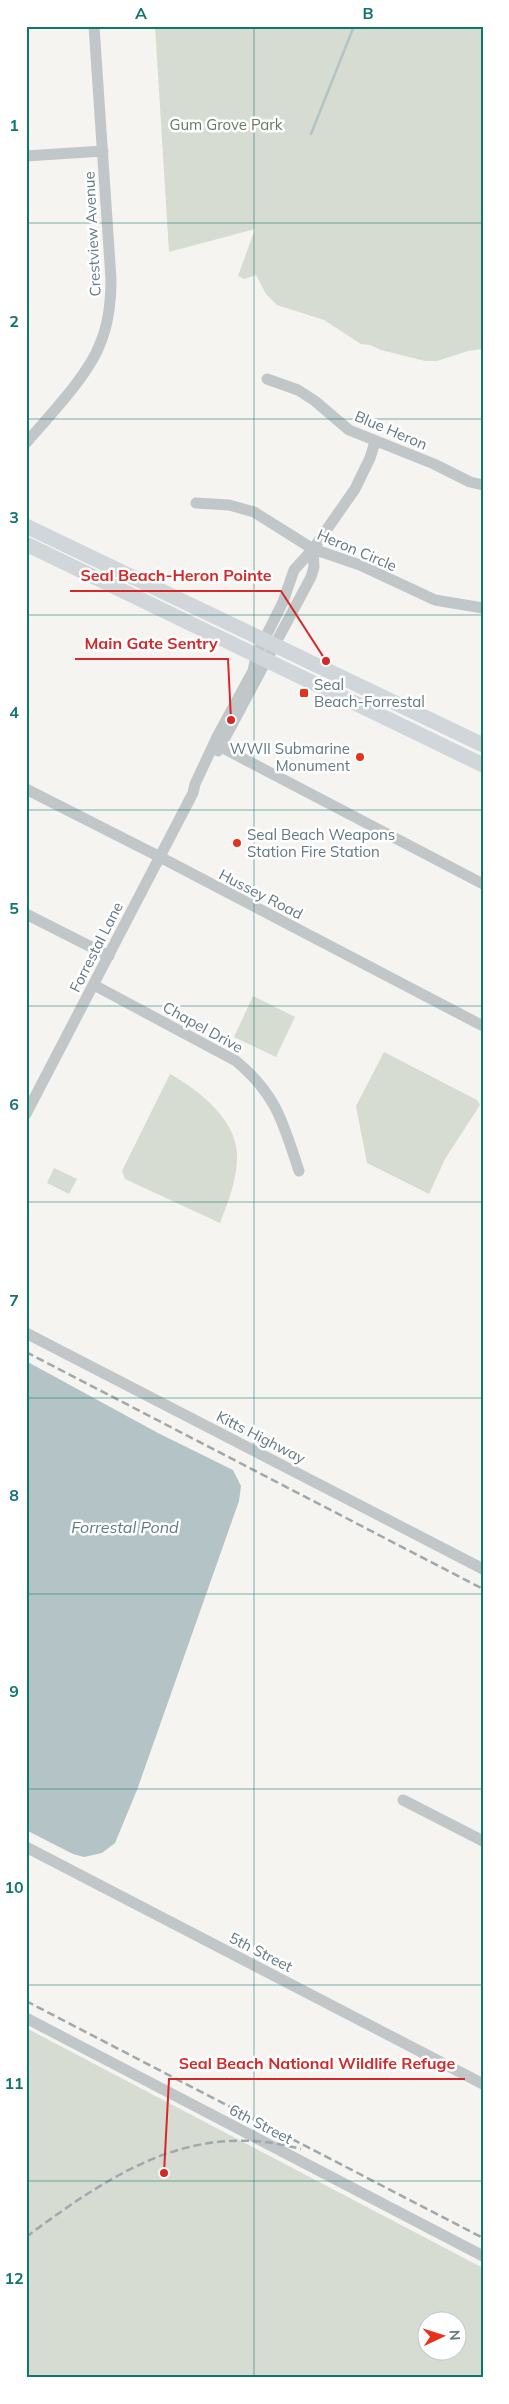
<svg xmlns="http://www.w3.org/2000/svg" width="509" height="2404" font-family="Mulish,sans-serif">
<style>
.green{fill:#d6dcd1;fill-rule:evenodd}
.water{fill:#b4c4c6}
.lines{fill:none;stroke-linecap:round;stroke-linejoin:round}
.stream{stroke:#b4c4c6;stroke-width:2.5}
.minor{stroke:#c1c6c8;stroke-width:11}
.major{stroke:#d0d6da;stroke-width:15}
.rail{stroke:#9fa8ac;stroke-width:2.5;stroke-dasharray:8 4;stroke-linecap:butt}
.grid{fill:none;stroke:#0f766e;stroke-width:1;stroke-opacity:0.55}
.poi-dot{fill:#e8311d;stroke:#fff;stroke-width:2}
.labels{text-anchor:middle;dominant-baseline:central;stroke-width:5;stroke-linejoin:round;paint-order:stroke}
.park-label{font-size:15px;fill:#697961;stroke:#fff}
.street-label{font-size:15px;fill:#627882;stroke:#fff}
.poi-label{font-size:15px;fill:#627882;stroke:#fff;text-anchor:start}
.water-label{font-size:16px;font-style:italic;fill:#5e7b80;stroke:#fff}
.leader{fill:none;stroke:#d62828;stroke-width:2}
.callout-dot{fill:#d62828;stroke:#fff;stroke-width:2}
.callout-label{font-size:16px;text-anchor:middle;font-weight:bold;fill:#d62828;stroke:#fff;stroke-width:5;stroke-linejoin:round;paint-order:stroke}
.neatline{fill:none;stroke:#0f766e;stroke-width:2}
.grid-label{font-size:16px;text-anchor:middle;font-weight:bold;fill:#0f766e}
</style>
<rect width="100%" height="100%" fill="#f5f4f0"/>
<path class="green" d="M155,26H483V349L468,351L437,361H425L381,350L370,345L361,344L324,320L277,305L266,294L256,275L244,279L238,276L255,229L169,252Z
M253,996L295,1017L276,1057L234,1037Z
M384,1052L477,1100L480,1105L445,1159L429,1194L367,1163L356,1106Z
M170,1074C199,1090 240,1122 237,1160C236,1182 228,1203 220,1223L125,1179L122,1171Z
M54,1168L77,1179L69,1194L47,1183Z
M26,2028L483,2268V2378H26ZM426,2322H456V2352H426Z"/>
<path class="water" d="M26,1361L158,1433L233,1470L241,1486L239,1501L137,1790L115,1843L102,1853L84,1857L73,1854L26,1830Z"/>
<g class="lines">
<path class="stream" d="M311,134L354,26"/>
<path class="minor" d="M26,156L103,151
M267,379L298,390L315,401L349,430L434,464L470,482L483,485
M26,443C49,416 88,376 100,344C109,323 111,301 111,279L94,26
M196,503L229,505L254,512L313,549L360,565L435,600L483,608
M221,747L483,884
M218,751L311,577L314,567L313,549
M26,789L160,857L483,1026
M26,914L109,956
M94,985L236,1061C277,1095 283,1123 299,1171
M26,1114L193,793L195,784L217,737L253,671L256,656L283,602L294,570L313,549L355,489L370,458L375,442
M26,1333L483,1569
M403,1800L483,1841
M26,1847L483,2084
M26,2018L483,2256"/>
<path class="major" d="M26,526L483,745
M26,544L483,765"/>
<path class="rail" d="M26,1352L483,1589
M26,2001L483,2238
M26,2237C110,2175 191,2119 301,2149"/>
</g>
<path class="grid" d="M254,26V2378M26,223H483M26,419H483M26,615H483M26,810H483M26,1006H483M26,1202H483M26,1398H483M26,1594H483M26,1789H483M26,1985H483M26,2181H483"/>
<g class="poi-dot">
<rect x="299" y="688" width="10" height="10" rx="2.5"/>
<circle cx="360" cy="757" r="5"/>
<circle cx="237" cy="843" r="5"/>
</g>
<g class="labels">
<g class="park-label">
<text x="226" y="124">Gum Grove Park</text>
</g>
<g class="street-label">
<text transform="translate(92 234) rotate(-93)">Crestview Avenue</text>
<text transform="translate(391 430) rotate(23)">Blue Heron</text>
<text transform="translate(357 550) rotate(23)">Heron Circle</text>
<text transform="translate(261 894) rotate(27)">Hussey Road</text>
<text transform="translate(96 947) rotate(-63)">Forrestal Lane</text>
<text transform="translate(203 1027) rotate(29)">Chapel Drive</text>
<text transform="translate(261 1437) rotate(27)">Kitts Highway</text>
<text transform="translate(261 1952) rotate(27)">5th Street</text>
<text transform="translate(261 2124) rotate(27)">6th Street</text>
</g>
<g class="poi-label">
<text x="314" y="684">Seal<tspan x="314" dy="17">Beach-Forrestal</tspan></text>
<text x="350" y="748" text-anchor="end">WWII Submarine<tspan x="350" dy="17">Monument</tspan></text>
<text x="247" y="834">Seal Beach Weapons<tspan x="247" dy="17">Station Fire Station</tspan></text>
</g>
<g class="water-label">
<text x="125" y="1527">Forrestal Pond</text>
</g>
</g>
<path class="leader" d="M326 661L281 591H70M231 720L228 659H75M164 2173L169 2079H465"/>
<g class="callout-dot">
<circle cx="326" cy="661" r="5"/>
<circle cx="231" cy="720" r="5"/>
<circle cx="164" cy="2173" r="5"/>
</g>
<g class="callout-label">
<text x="176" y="581">Seal Beach-Heron Pointe</text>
<text x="151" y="649">Main Gate Sentry</text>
<text x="317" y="2069">Seal Beach National Wildlife Refuge</text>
</g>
<rect width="509" height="2404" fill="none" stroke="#ffffff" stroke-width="55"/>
<g transform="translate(442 2336) rotate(86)"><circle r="24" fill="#ffffff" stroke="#c0c9cd"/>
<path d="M0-4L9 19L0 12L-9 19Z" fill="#e8311d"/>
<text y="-8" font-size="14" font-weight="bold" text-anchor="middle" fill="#627882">N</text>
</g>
<rect x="28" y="28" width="454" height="2348" class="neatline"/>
<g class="grid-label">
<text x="141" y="19">A</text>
<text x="368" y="19">B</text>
<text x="14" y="131">1</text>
<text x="14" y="327">2</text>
<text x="14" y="523">3</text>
<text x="14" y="718">4</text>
<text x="14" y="914">5</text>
<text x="14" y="1110">6</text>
<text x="14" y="1306">7</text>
<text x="14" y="1501">8</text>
<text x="14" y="1697">9</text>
<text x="14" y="1893">10</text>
<text x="14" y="2089">11</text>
<text x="14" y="2284">12</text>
</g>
</svg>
